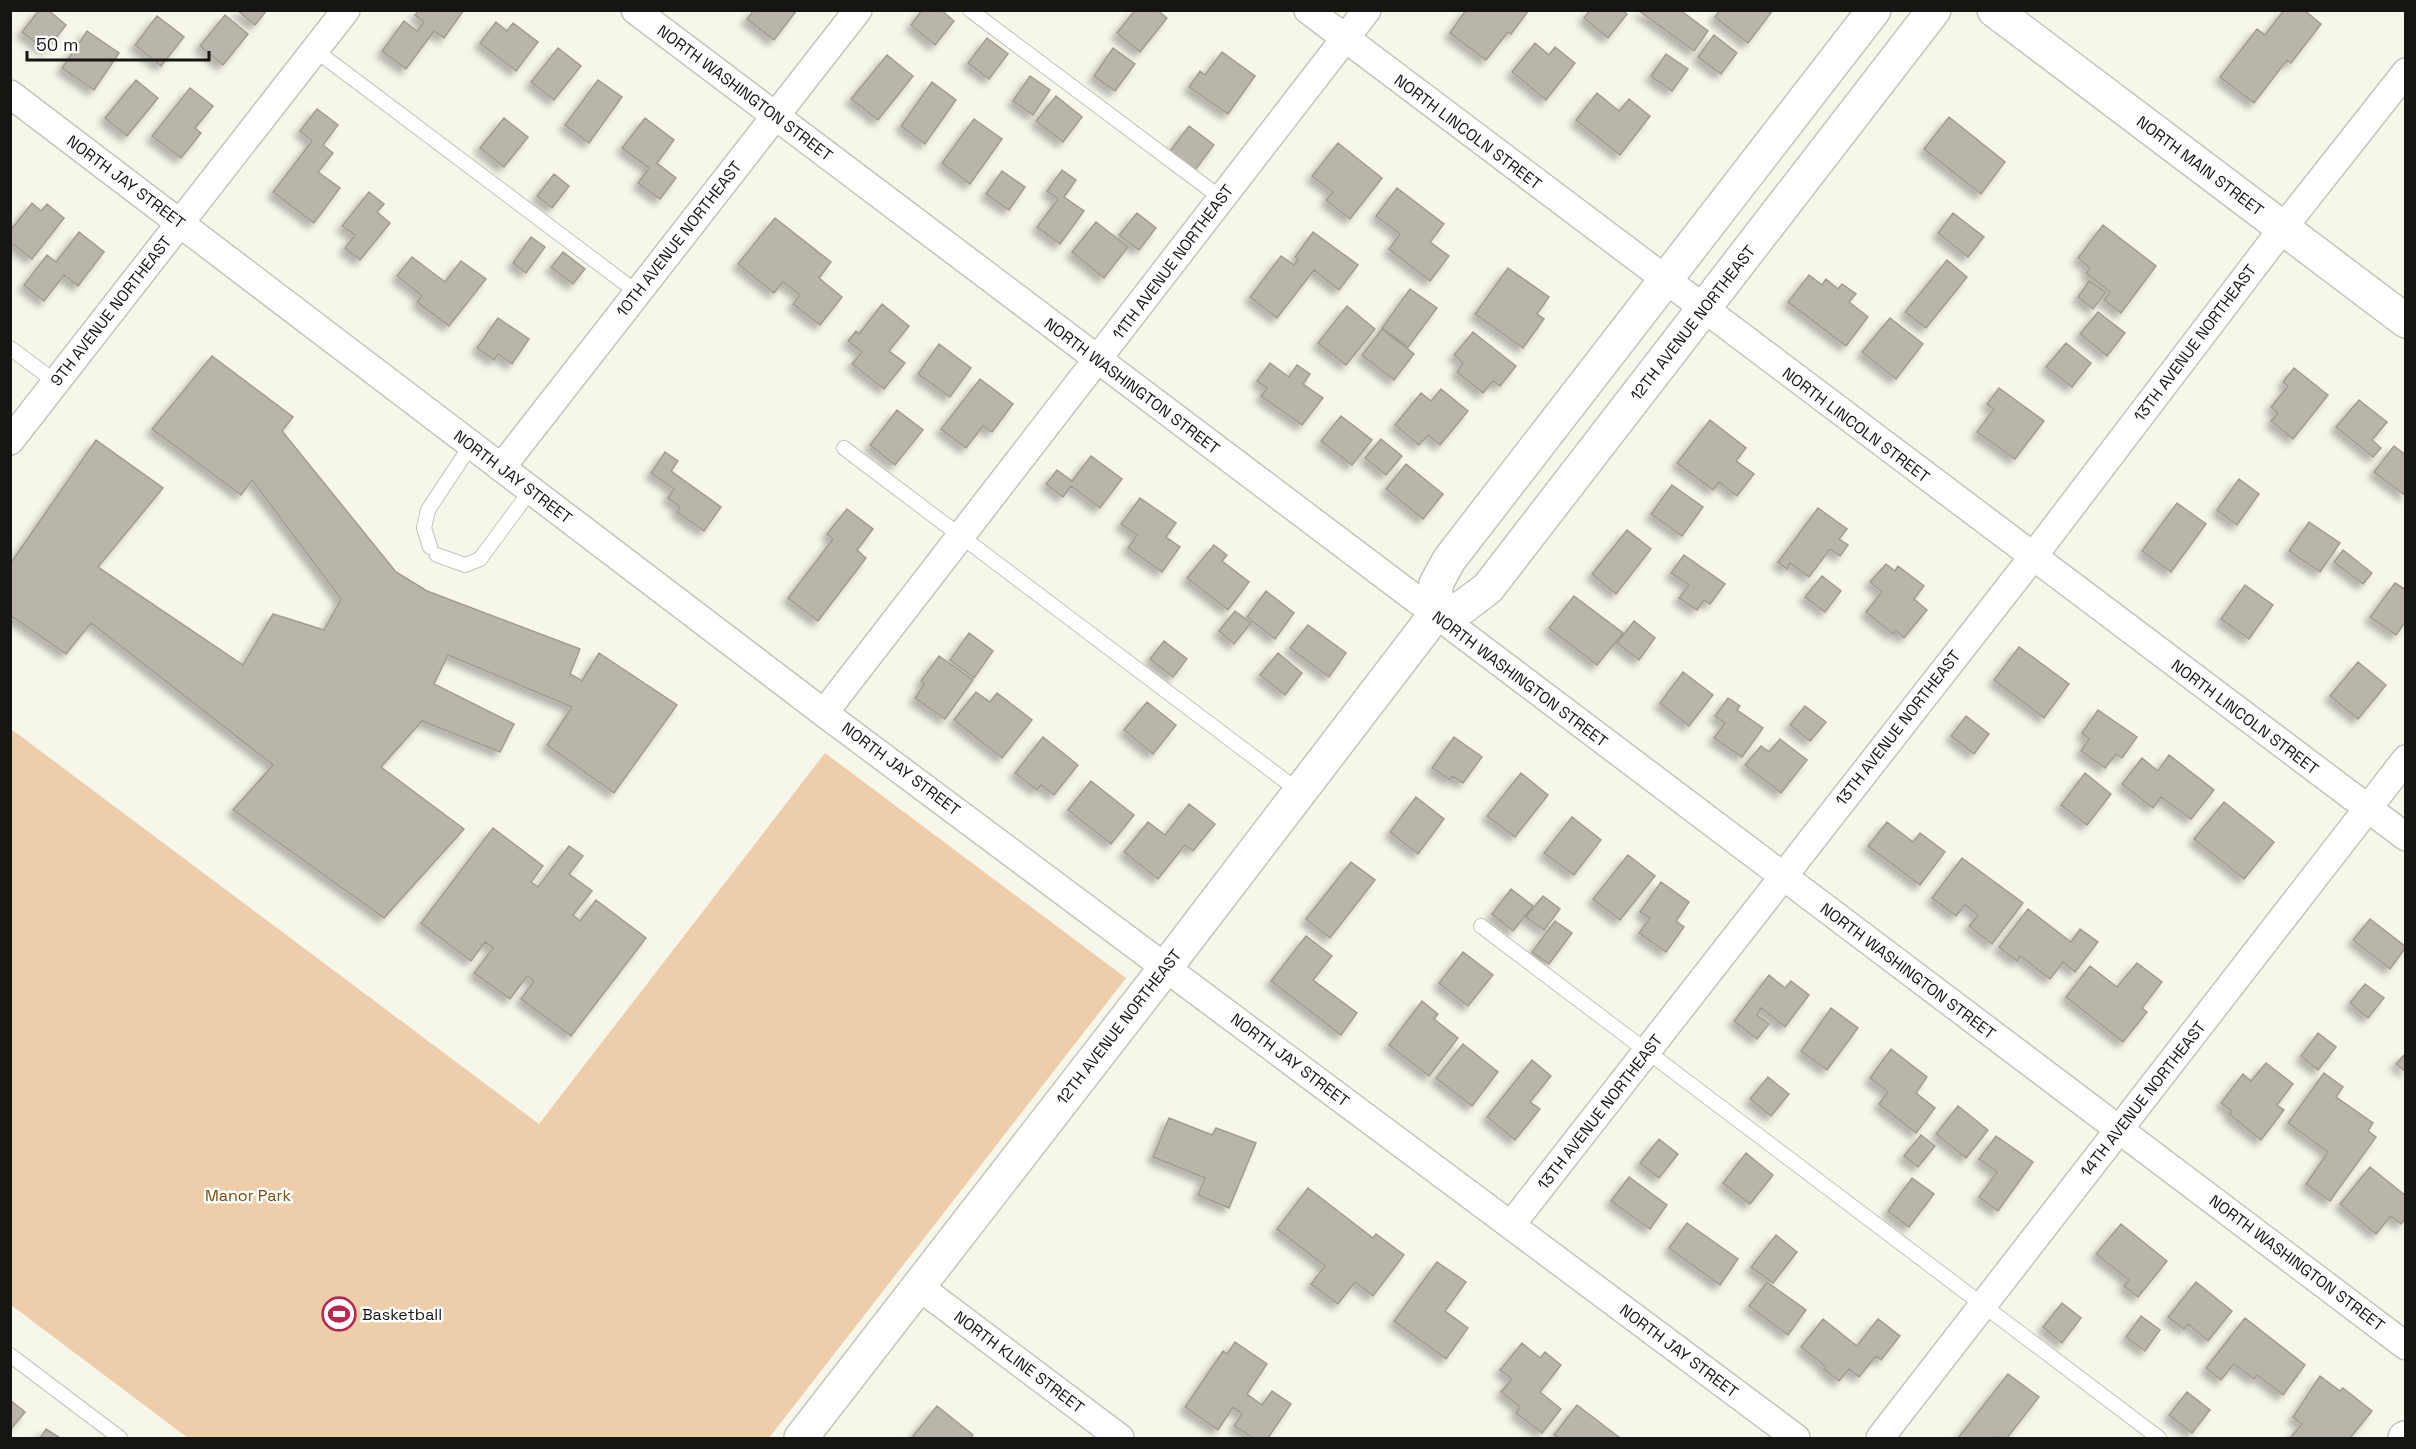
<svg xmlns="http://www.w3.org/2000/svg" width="2416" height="1449" font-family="'Space Grotesk',sans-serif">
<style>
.green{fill:#eecdaa}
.building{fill:#bab5aa;stroke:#a19c91;stroke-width:1.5;filter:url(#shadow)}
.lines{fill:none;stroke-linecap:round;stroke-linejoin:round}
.lane-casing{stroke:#c4c4b8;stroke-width:16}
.street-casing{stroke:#c4c4b8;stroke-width:30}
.secondary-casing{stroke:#c4c4b8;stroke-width:36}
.lane{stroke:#fff;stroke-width:14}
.street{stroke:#fff;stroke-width:27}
.secondary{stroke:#fff;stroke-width:33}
.labels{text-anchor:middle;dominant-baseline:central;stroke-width:5;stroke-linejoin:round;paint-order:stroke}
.street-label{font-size:16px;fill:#151511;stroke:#fff}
.park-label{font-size:16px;fill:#76490c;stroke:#fff}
.poi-label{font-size:16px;fill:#151511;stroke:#fff;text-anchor:start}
</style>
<defs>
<filter id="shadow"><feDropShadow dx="-5.5" dy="5.5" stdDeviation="3" flood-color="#0004"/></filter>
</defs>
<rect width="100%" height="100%" fill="#f7f6ea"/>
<path class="green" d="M11,729L539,1124L825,753L1126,978L769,1438H188L11,1305Z"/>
<path class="building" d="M39,10H48L66,25L46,50L22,32Z
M237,10H267L255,25Z
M419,10H464L444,38L434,31L406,69L382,51L404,21L417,31L424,22L415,15Z
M754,10H797L774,40L747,19Z
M922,10H941L954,21L935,45L911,25Z
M1135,10H1157L1167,18L1140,52L1117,33Z
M1466,10H1529L1511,34L1508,32L1486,60L1450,33Z
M1590,10H1622L1627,14L1608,38L1584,18Z
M1680,10L1708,31L1694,51L1639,11Z
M1720,10H1773L1748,43L1715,17Z
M2284,10H2304L2321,24L2291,63L2287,60L2254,103L2220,77L2257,29L2265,35Z
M225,15L248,34L223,65L200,46Z
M157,16L184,37L161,66L135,45Z
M496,22L507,31L513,23L538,42L516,71L480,43Z
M87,31L119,53L94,90L62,68Z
M1714,35L1737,53L1721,74L1698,57Z
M987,38L1008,54L989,79L968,63Z
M1535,43L1549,55L1555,47L1575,63L1546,100L1512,72Z
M558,48L581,66L554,100L531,82Z
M1113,48L1135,64L1115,91L1094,76Z
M1222,52L1255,76L1228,114L1189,87L1200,71L1205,75Z
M1666,54L1688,69L1672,91L1651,76Z
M887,55L913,76L878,120L851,99Z
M1030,76L1050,90L1033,115L1013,101Z
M136,80L158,98L127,136L105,118Z
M598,80L622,97L589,143L565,125Z
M932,82L956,100L925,144L901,126Z
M190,88L213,106L195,128L201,133L181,158L152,136Z
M1597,93L1619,111L1629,99L1650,116L1620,155L1576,120Z
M1056,96L1082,117L1063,142L1036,121Z
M317,109L338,125L323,145L333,153L318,172L340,188L314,223L273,192L312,141L300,131Z
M1949,117L2005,162L1981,194L1924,149Z
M504,118L528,137L504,167L480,148Z
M645,118L674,140L657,163L676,178L660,199L638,183L649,168L622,148Z
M974,119L1002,139L970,184L942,163Z
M1189,126L1214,145L1195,170L1170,151Z
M1338,143L1382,178L1350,219L1326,200L1333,192L1312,176Z
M1062,170L1076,180L1064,197L1084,211L1060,244L1037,227L1058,199L1047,191Z
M1002,171L1025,187L1009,210L986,194Z
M554,174L569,186L552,208L537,196Z
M1397,188L1444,224L1430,242L1449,256L1430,281L1389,249L1400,234L1376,216Z
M369,192L384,204L377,212L390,223L360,260L345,248L355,235L342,226Z
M32,203L41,211L47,204L64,218L32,259L10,242V231Z
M1137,213L1156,228L1139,250L1119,235Z
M1953,213L1984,237L1968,257L1938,233Z
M775,218L831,262L819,278L842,297L820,325L793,304L800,295L783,282L774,293L738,264Z
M1096,222L1128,247L1104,278L1072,252Z
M2103,225L2156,266L2121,313L2104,300L2110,292L2086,273L2090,268L2078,258Z
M79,232L104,252L78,286L64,275L44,301L24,285L47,255L56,262Z
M1313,232L1358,265L1339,290L1314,270L1277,318L1250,297L1281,256L1294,265L1298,259L1295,257Z
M531,237L545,247L526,273L513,263Z
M563,252L585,269L573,284L551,267Z
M412,257L445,282L461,261L486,279L449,326L417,302L422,296L397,276Z
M1947,260L1967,277L1926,328L1905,312Z
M1508,268L1549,297L1537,314L1544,319L1523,348L1475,314Z
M1809,275L1822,285L1826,279L1838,289L1842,284L1856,294L1849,302L1868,317L1846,346L1788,302Z
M2089,281L2106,292L2093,309L2078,297Z
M1410,289L1437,308L1408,347L1382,328Z
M882,304L909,326L889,351L905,363L884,389L852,364L862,352L848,341L856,331L859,334Z
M1347,306L1375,329L1346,365L1318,343Z
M2098,312L2125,333L2107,356L2080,334Z
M498,318L529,339L512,364L498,354L494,360L477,348Z
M1890,318L1923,344L1896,379L1862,352Z
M1382,329L1414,354L1394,380L1362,355Z
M1473,332L1516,366L1500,386L1493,381L1483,393L1457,372L1463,363L1454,355Z
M2066,343L2091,363L2072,387L2046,367Z
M939,344L971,368L950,397L918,374Z
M212,356L293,417L282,431L396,572L427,591L580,649L570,674L582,681L599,653L677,705L614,793L547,745L572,707L448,655L434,684L514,724L500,752L422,721L381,767L464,829L384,918L233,810L273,765L91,623L66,654L10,615V564L96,440L163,488L98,567L243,665L273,614L324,630L341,599L252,480L241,495L152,429Z
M1270,363L1289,377L1297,365L1310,374L1303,384L1323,398L1302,425L1261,396L1267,388L1257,381Z
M2294,368L2328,395L2293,439L2271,421L2278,413L2271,407L2288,386L2283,382Z
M980,379L1013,404L992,432L983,426L966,448L941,429Z
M1999,388L2044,421L2015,459L1977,432L1994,409L1987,404Z
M1441,389L1468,411L1440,445L1428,435L1419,445L1395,425L1421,393L1431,401Z
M2359,400L2387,422L2372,440L2381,448L2373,457L2336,427Z
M897,410L923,430L895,465L870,445Z
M1341,416L1372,440L1352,465L1321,441Z
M1710,420L1746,448L1736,461L1754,474L1737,496L1719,482L1713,490L1677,463Z
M1381,439L1402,456L1386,475L1365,458Z
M2394,446L2406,455V496L2374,472Z
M665,452L678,461L671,471L721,507L704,531L677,512L680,507L668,498L674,489L651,473Z
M1091,456L1122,479L1100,508L1071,486L1063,497L1046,484L1057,470L1072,481Z
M1406,464L1443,494L1423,519L1386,489Z
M2239,479L2259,494L2237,525L2217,510Z
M1672,485L1703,507L1682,536L1651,514Z
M1140,498L1176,523L1166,537L1180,547L1162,572L1128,548L1137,535L1121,524Z
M2177,503L2206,524L2171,572L2142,551Z
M1818,508L1847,529L1839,539L1848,545L1840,556L1830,549L1809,577L1790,563L1787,569L1778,562Z
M847,509L873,529L857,550L866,558L818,621L788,598L833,539L827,534Z
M2309,522L2340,543L2320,572L2289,551Z
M1627,530L1651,549L1616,594L1592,574Z
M1214,545L1227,555L1222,561L1249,582L1228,610L1187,578Z
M2343,550L2372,573L2363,584L2334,562Z
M1684,555L1725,584L1710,604L1704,600L1697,610L1679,598L1689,585L1671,573Z
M1886,564L1895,571L1898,566L1924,586L1914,599L1927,610L1904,638L1896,631L1893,634L1866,612L1882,592L1870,582Z
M1822,576L1841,591L1825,612L1805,597Z
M2395,583L2406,590V621L2396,635L2370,617Z
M2245,585L2273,605L2249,639L2221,619Z
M1266,591L1294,613L1275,639L1247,617Z
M1574,596L1623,633L1597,665L1549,628Z
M1235,611L1251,623L1234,644L1219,631Z
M1634,621L1655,638L1639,660L1617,643Z
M1308,625L1346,653L1329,677L1290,648Z
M969,633L993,651L974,678L950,660Z
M1164,641L1187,659L1173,677L1150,659Z
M2019,647L2069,684L2044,718L1994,680Z
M1278,653L1302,673L1285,695L1260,675Z
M939,656L973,680L945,719L915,698L924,684L921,681Z
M2358,662L2386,685L2358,719L2330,696Z
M1683,672L1713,695L1689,726L1660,703Z
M976,692L990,702L997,693L1032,720L1002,758L954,720Z
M1728,698L1740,706L1737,710L1763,728L1742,757L1714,738L1725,723L1715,716Z
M1147,702L1176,725L1153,754L1124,730Z
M1805,706L1826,722L1810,741L1790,725Z
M2098,710L2137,737L2122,758L2116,754L2105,768L2081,751L2089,739L2082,733Z
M1966,716L1989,734L1974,754L1951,736Z
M1043,737L1078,765L1054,795L1041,785L1037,790L1015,773Z
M1454,737L1482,757L1463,783L1452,776L1450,780L1432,768Z
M1780,739L1807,760L1781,793L1745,765L1761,746L1769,752Z
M2169,755L2214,790L2191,819L2161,797L2153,808L2122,784L2142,758L2158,771Z
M1521,773L1548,795L1515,837L1487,816Z
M2085,773L2111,794L2087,825L2061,805Z
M1091,781L1134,815L1111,844L1068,810Z
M1416,797L1444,819L1418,854L1390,832Z
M2224,802L2274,842L2244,879L2194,839Z
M1189,804L1215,824L1193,851L1185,845L1158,879L1124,852L1148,822L1165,835Z
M1572,817L1601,840L1574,875L1544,853Z
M1887,822L1913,842L1920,833L1945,852L1920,885L1868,846Z
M493,828L543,866L531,882L538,887L569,846L583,856L569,874L592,891L573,915L580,921L596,900L646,938L571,1036L521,999L534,981L527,976L510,999L474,973L493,948L485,942L471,961L421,923Z
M1628,855L1655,876L1620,920L1593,899Z
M1962,858L2023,903L1992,944L1969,926L1978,915L1965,905L1956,916L1932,898Z
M1351,862L1375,880L1330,938L1306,919Z
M1661,882L1689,902L1676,921L1684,927L1666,952L1639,933L1650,918L1640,912Z
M1511,889L1533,906L1513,931L1492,914Z
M1543,896L1560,909L1544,930L1526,917Z
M2028,909L2071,942L2080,929L2098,942L2075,972L2063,962L2050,979L2020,956L2017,961L1999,947Z
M2370,919L2406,947L2390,969L2353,940Z
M1555,921L1572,933L1549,964L1532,952Z
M1306,936L1332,956L1313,980L1357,1013L1341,1035L1271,981Z
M1463,952L1493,975L1468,1006L1439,983Z
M2137,963L2162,982L2142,1008L2147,1012L2123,1042L2066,997L2090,966L2117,987Z
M1769,975L1785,988L1791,981L1809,995L1785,1027L1761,1008L1757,1015L1769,1024L1757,1039L1734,1021Z
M2365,984L2384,998L2368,1018L2350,1003Z
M1422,1001L1438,1014L1434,1019L1458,1038L1429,1076L1389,1045Z
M1831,1008L1858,1028L1827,1070L1801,1051Z
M2318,1033L2336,1047L2318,1070L2301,1056Z
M1463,1044L1498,1072L1472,1106L1436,1078Z
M1891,1049L1927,1077L1916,1093L1935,1108L1916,1133L1879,1104L1888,1092L1870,1078Z
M2406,1053V1072L2396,1064Z
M1532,1060L1551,1076L1530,1102L1540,1109L1515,1140L1487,1117Z
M2266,1063L2293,1084L2277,1105L2284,1110L2261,1140L2229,1114L2232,1111L2221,1103L2243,1074L2251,1081Z
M2324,1073L2343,1087L2336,1097L2373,1123L2368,1131L2376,1137L2330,1201L2306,1184L2328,1152L2288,1123Z
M1768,1077L1789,1094L1771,1116L1750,1099Z
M1958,1106L1988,1130L1966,1158L1936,1134Z
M1169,1118L1212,1135L1216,1128L1256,1143L1229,1208L1198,1195L1205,1178L1153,1157Z
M1921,1135L1935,1146L1918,1167L1904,1156Z
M1996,1136L2033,1162L1998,1211L1979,1197L1997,1172L1979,1159Z
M1659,1139L1678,1154L1659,1178L1640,1163Z
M1746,1153L1773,1175L1750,1204L1723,1183Z
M2370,1167L2406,1196V1218L2401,1224L2391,1216L2376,1234L2340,1204Z
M1629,1177L1667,1205L1650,1229L1611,1201Z
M1912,1178L1934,1194L1909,1227L1888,1211Z
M1308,1188L1373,1238L1376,1234L1404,1255L1373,1296L1355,1282L1338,1304L1311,1284L1325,1266L1277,1229Z
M1687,1223L1738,1259L1720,1285L1669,1248Z
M2121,1224L2167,1261L2138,1297L2124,1286L2129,1280L2096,1254Z
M1776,1235L1797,1252L1773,1283L1751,1267Z
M1437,1262L1466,1282L1445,1311L1468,1328L1446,1359L1394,1321Z
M1767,1282L1806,1310L1788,1335L1749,1306Z
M2196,1282L2232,1311L2208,1341L2188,1324L2184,1329L2168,1317Z
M2062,1303L2081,1318L2062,1343L2043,1327Z
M2141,1316L2160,1330L2145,1351L2126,1337Z
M2245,1318L2305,1365L2283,1395L2257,1375L2254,1379L2234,1364L2221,1380L2206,1368Z
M1823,1319L1857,1346L1878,1319L1900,1336L1881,1360L1876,1356L1859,1377L1849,1369L1839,1381L1824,1369L1826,1367L1801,1347Z
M1235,1342L1267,1364L1247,1394L1262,1405L1272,1391L1291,1404L1268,1438H1253L1234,1426L1242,1414L1233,1407L1218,1430L1185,1407L1223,1351L1227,1354Z
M1522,1343L1540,1358L1545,1352L1561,1365L1540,1392L1561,1409L1542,1433L1516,1413L1520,1407L1501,1392L1512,1379L1500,1370Z
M2008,1374L2039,1397L2007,1438L1993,1437L1991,1438H1958Z
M2320,1376L2340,1391L2343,1388L2372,1411L2350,1438H2290L2302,1424L2293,1417Z
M2187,1392L2210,1410L2192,1433L2169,1415Z
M10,1400L25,1412L10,1430Z
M1577,1405L1620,1438H1559L1554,1435Z
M937,1406L973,1435L971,1438H916L913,1436Z
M46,1429L60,1438H40Z"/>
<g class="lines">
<defs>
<path id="lane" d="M970,10L1221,198
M315,50L638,293
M10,348L56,382
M844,448L1300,792
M430,547L424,528L428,510L471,445
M437,555L465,565L480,559L531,490
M1481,926L2159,1438
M10,1355L120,1438"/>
<path id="street" d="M635,10L2406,1346
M1308,10L2406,837
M10,94L824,713L1796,1438
M10,441L346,10
M501,468L858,10
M824,713L1367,10
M1511,1225L2032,558L2283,228L2406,72
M918,1286L1120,1438
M1880,1438L2406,759"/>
<path id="secondary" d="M1994,10L2406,321
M1435,615L1463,607L1488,588L1934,10
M801,1438L1166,967L1435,615L1436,584L1449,560L1874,10
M2405,1438H2406"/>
</defs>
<use href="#lane" class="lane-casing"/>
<use href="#street" class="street-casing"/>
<use href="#secondary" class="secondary-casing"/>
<use href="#lane" class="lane"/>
<use href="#street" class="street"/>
<use href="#secondary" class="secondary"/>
</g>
<defs>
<symbol id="stadium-ring" viewBox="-11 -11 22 22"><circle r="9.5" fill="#fff" stroke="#b7274e" stroke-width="1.5"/><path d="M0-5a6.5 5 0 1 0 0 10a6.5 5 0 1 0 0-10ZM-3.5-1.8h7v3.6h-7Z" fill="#b7274e"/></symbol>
</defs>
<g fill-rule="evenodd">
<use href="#stadium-ring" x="320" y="1295" width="38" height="38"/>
</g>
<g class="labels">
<g class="street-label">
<text transform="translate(745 93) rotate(37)">NORTH WASHINGTON STREET</text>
<text transform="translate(1468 132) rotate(37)">NORTH LINCOLN STREET</text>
<text transform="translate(2200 166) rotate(37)">NORTH MAIN STREET</text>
<text transform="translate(126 182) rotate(37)">NORTH JAY STREET</text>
<text transform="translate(679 239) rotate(-52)">10TH AVENUE NORTHEAST</text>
<text transform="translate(1173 262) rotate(-53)">11TH AVENUE NORTHEAST</text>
<text transform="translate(111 311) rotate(-52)">9TH AVENUE NORTHEAST</text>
<text transform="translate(1693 323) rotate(-52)">12TH AVENUE NORTHEAST</text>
<text transform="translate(2195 343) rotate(-53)">13TH AVENUE NORTHEAST</text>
<text transform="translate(1132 386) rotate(37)">NORTH WASHINGTON STREET</text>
<text transform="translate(1856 425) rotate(37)">NORTH LINCOLN STREET</text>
<text transform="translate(513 477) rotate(37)">NORTH JAY STREET</text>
<text transform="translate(1520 679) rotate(37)">NORTH WASHINGTON STREET</text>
<text transform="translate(2245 717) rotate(37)">NORTH LINCOLN STREET</text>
<text transform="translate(1898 728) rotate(-52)">13TH AVENUE NORTHEAST</text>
<text transform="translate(901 769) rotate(37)">NORTH JAY STREET</text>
<text transform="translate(1908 971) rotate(37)">NORTH WASHINGTON STREET</text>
<text transform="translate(1119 1027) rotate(-52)">12TH AVENUE NORTHEAST</text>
<text transform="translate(1290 1060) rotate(37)">NORTH JAY STREET</text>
<text transform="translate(2143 1099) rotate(-52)">14TH AVENUE NORTHEAST</text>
<text transform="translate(1600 1112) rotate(-52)">13TH AVENUE NORTHEAST</text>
<text transform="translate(2297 1263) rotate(37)">NORTH WASHINGTON STREET</text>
<text transform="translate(1679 1351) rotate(37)">NORTH JAY STREET</text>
<text transform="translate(1019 1362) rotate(37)">NORTH KLINE STREET</text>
</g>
<g class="park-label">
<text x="248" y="1195">Manor Park</text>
</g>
<g class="poi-label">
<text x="362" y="1314">Basketball</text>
</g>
</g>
<rect width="2416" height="1449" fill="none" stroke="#151511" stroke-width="24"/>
<path d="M27 51v9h182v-9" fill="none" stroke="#151511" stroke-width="3"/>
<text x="36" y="51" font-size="18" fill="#151511" stroke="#ffffff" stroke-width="4.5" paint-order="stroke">50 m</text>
</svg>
